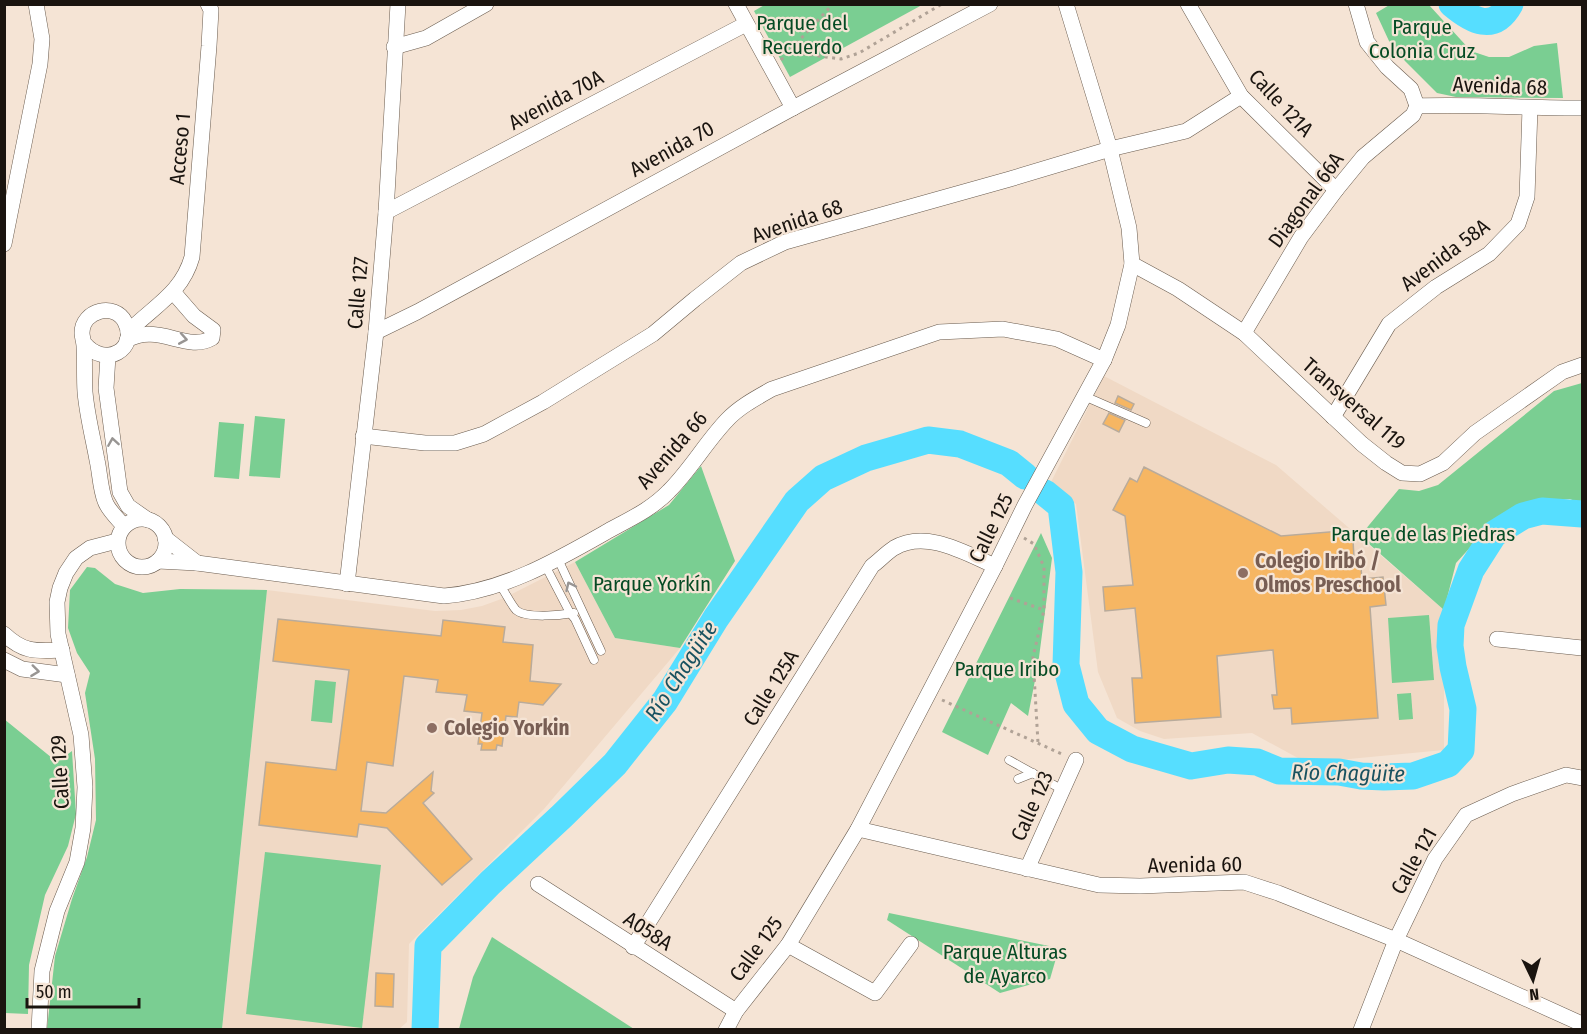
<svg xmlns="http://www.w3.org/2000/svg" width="1587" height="1034" viewBox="0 0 1587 1034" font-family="'Fira Sans Condensed',sans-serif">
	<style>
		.built { fill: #f0d9c5 }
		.green { fill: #7ace92 }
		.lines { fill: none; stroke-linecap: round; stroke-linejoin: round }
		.river { stroke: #56deff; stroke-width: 27 }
		.building { fill: #f6b663; stroke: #b9ab9b; stroke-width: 1.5 }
		.service-casing { stroke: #6a5c4f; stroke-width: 9 }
		.minor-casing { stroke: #6a5c4f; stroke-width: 16 }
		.path { stroke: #b0a296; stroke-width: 3; stroke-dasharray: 3 4.5; stroke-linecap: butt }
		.service { stroke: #fff; stroke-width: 8 }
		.minor { stroke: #fff; stroke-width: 15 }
		.oneway { stroke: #989593 }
		.education-dot { fill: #8d6e63; stroke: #f5e4d5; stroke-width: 2 }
		.labels { text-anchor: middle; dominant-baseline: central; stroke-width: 4.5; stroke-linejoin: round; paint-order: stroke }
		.park-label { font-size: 21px; fill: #054b24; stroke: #f5e4d5 }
		.street-label { font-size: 21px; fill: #1a140f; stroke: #f5e4d5 }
		.education-label { font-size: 21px; font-weight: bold; fill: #785e54; stroke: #f5e4d5; text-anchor: start }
		.water-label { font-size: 22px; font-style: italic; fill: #195260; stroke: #f5e4d5 }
	</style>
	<rect width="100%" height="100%" fill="#f5e4d5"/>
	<g class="built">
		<polygon points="1104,376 1276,465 1444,610 1444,750 1307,763 1252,733 1164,739 1140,731 1117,718 1098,672 1076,504 1049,486"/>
		<polygon points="575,562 615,638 680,648 544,809 409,944 407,1022 398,1030 222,1030 267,590 435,611 461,610 482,606 504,598"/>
	</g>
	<g class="green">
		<polygon points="766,4 922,4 922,5 790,77 754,11"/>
		<polygon points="1391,4 1429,5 1471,51 1489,57 1509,57 1534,46 1557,43 1563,98 1456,97 1437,93 1405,61 1389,41 1376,13"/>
		<polygon points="1582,383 1582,504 1570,499 1533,502 1486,530 1456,563 1444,610 1360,536 1399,489 1419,491 1438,485 1554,391"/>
		<polygon points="255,416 285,419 280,478 249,476"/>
		<polygon points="219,422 244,424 239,479 214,477"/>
		<polygon points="701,466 735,561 680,648 615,638 575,562 669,505"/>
		<polygon points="1041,533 1052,558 1038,665 1028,716 1011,703 988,755 942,732"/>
		<polygon points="87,567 95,568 115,584 143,593 180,589 267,590 222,1029 47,1029 55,956 72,899 87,857 96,820 95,759 85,693 90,673 77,653 68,628 70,590"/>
		<polygon points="1429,615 1434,680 1392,683 1388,618"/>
		<polygon points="315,680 336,682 332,723 311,721"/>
		<polygon points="1411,693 1413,719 1399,720 1397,694"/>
		<polygon points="4,719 57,762 72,751 76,814 68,846 45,895 29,965 28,1014 5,1013"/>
		<polygon points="265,852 381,865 362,1028 246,1014"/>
		<polygon points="889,913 1059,948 1050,979 1000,993 887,920"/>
		<polygon points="492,937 634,1029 459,1029 473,977"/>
	</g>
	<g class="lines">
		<g class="river">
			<path d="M1452 4C1472 21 1494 33 1510 4"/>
			<polyline points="1045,493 1061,506 1069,572 1066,665 1076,704 1098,731 1132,749 1191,766 1228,760 1257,762 1279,771 1339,772 1361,776 1384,777 1413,776 1448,764 1461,750 1463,709 1453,667 1450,646 1451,625 1471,570 1494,534 1523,516 1542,511 1582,514"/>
			<polyline points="425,1030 428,946 490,883 562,816 615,764 665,701 716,618 797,501 823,478 866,458 928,440 960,444 1009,463 1025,476"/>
		</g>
	</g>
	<g class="building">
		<polygon points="1118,396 1134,404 1131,410 1115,403"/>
		<polygon points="1109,413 1125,420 1119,432 1103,424"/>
		<polygon points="1144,467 1281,536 1341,531 1342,541 1353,540 1354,558 1360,557 1362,579 1383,577 1386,605 1370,607 1378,718 1292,724 1291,708 1274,709 1272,695 1277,695 1273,650 1217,656 1221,717 1135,723 1132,678 1142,678 1135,608 1105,611 1103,587 1133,585 1125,516 1113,510 1130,478 1137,482"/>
		<polygon points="278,619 441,636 443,620 505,627 503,642 533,645 530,681 561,684 543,705 519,702 517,717 506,716 502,746 497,745 496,750 481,750 482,744 478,744 482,713 464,711 467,695 436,692 438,680 404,676 393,766 367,762 361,811 386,813 433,772 431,791 434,793 423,803 472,859 442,885 387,828 359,824 357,837 259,825 266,762 336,770 349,670 273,661"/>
		<polygon points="376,973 394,974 393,1007 375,1006"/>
	</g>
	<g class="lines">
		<defs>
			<g id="service">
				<polyline points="1084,396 1146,423"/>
				<polyline points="558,559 601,651"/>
				<polyline points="545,565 570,613 575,619 594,660"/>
				<path d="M500 585C505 592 510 603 516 610 526 619 562 615 574 613"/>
				<polyline points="1009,760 1063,790"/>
				<polyline points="1018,779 1033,773"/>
			</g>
			<g id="minor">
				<polyline points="736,4 793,108"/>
				<polyline points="1188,4 1241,96 1336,190"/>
				<polyline points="1356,4 1367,42 1387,67 1411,89 1417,106"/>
				<polyline points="394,47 426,38 486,4"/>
				<path d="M1417 106C1472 104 1527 108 1582 108"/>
				<polyline points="386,212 746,24"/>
				<polyline points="4,244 40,64 42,39 36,4"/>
				<polyline points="1132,264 1178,289 1244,333 1362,444 1386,463 1402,473 1420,474 1443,463 1475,433 1562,372 1582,365"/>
				<path d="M128 332C154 306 182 293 192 257L209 46 211 10 208 4"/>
				<polyline points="376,332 417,312 793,108 990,4"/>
				<polyline points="1244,333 1301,237 1336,190 1363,157 1413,115 1417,106"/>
				<path d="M127 340C158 322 187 353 212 338L213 330 194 316 174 293"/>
				<path d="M84 343C105 369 139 349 125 322 115 302 82 310 82 333 82 337 84 342 84 346 85 361 84 377 85 392 87 415 93 438 97 460 100 473 100 488 105 501 108 510 118 519 124 526"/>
				<polyline points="108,356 106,388 120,492 128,506 148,520"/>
				<polyline points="1333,417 1389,324 1436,287 1489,254 1518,224 1527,197 1530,108"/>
				<polyline points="363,436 425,443 455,443 484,434 543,402 653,334 695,299 741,263 785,242 1010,179 1110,149 1186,131 1241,96"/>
				<circle cx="142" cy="543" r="24"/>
				<polyline points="165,538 197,563"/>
				<path d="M158 561 197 563 444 596C504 591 557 560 608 531 630 519 652 509 669 491 691 469 706 442 727 420 739 407 756 398 772 389L939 332 1003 329 1057 339 1104 360"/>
				<polyline points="347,584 376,332 386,212 398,4"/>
				<path d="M4 634C24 653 36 651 62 650"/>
				<polyline points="1497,639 1582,648"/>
				<polyline points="4,660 22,669 67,675"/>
				<polyline points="858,829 1099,885 1140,886 1244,882 1278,893 1396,940 1582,1024"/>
				<polyline points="1027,869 1076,760"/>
				<polyline points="538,884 736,1011"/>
				<polyline points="788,945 875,993 911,944"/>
				<path d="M633 947 872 566C879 561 886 553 894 548 926 529 965 553 995 566"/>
				<polyline points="39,1030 42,971 57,911 77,862 83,828 85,787 81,735 58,634 57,602 60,588 66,573 76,558 90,548 117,541"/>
				<polyline points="726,1030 736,1011 788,945 858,829 995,566 1025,505 1104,360 1118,325 1132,264 1129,228 1110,149 1066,4"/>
				<polyline points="1361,1030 1396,940 1435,859 1466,815 1512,794 1566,775 1582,778"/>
			</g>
		</defs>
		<use href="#service" class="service-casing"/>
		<use href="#minor" class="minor-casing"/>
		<g class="path">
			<polyline points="775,43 790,52 841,59 859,53 942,4"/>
			<polyline points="781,60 833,4"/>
			<polyline points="1024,538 1034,544 1044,567 1044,610 1033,657 1038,743"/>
			<polyline points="1010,598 1044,610"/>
			<polyline points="942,700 1064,755"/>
		</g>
		<use href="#service" class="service"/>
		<use href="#minor" class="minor"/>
	</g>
	<defs><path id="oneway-chevron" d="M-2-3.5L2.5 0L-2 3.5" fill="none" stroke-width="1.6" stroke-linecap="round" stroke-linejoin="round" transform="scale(1.5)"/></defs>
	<g class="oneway">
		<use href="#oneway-chevron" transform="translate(183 339) rotate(10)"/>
		<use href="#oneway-chevron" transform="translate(113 442) rotate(-99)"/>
		<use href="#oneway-chevron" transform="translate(570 586) rotate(-115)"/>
		<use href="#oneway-chevron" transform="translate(35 671) rotate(7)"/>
	</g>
	<g class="education-dot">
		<circle cx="1243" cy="573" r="6"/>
		<circle cx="432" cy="728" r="6"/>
	</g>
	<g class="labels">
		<g class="park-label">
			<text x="802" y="23">Parque del<tspan x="802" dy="24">Recuerdo</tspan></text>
			<text x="1422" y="27">Parque<tspan x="1422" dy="24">Colonia Cruz</tspan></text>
			<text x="1423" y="534">Parque de las Piedras</text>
			<text x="652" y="584">Parque Yorkín</text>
			<text x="1007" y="669">Parque Iribo</text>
			<text x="1005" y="952">Parque Alturas<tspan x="1005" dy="24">de Ayarco</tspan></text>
		</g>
		<g class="street-label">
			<text transform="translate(1500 86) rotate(2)">Avenida 68</text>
			<text transform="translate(556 100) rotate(-28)">Avenida 70A</text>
			<text transform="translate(1281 103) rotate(47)">Calle 121A</text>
			<text transform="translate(180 149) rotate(-85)">Acceso 1</text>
			<text transform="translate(672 149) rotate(-29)">Avenida 70</text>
			<text transform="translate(1306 200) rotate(-54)">Diagonal 66A</text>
			<text transform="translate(797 221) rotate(-19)">Avenida 68</text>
			<text transform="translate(1445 255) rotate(-37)">Avenida 58A</text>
			<text transform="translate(358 293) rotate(-85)">Calle 127</text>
			<text transform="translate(1354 404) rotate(41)">Transversal 119</text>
			<text transform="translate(672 450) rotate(-49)">Avenida 66</text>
			<text transform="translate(991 528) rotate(-64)">Calle 125</text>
			<text transform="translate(771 688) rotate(-58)">Calle 125A</text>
			<text transform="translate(60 772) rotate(-93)">Calle 129</text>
			<text transform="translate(1032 806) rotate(-66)">Calle 123</text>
			<text transform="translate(1414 861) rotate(-61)">Calle 121</text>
			<text transform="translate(1195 865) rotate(-1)">Avenida 60</text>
			<text transform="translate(648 931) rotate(33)">A058A</text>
			<text transform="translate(756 949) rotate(-54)">Calle 125</text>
		</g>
		<g class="education-label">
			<text x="1255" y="561">Colegio Iribó /<tspan x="1255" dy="24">Olmos Preschool</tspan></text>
			<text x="444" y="728">Colegio Yorkin</text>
		</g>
		<g class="water-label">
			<text transform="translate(681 671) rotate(-57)">Río Chagüite</text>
			<text transform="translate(1348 773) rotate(1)">Río Chagüite</text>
		</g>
	</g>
	<rect width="1587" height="1034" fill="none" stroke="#1a140f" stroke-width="12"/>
	<g transform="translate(1533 980) rotate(175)" stroke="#f5e4d5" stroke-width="4.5" paint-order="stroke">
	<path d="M0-4.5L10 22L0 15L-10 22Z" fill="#1a140f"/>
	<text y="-9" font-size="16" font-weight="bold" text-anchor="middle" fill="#1a140f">N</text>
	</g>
	<path d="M27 998v9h112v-9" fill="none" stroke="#1a140f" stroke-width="3"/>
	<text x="36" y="998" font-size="18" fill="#1a140f" stroke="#f5e4d5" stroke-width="4.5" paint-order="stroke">50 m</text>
</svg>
